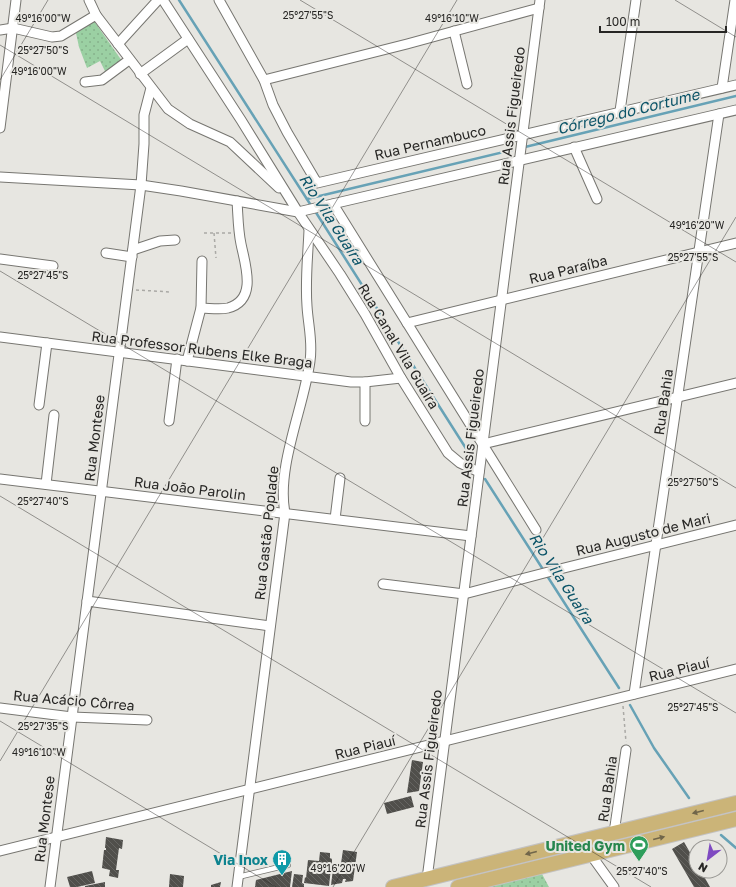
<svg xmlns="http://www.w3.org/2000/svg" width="736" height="887" viewBox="0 0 736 887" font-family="'Golos Text',sans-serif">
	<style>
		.park { fill: url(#park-dots) }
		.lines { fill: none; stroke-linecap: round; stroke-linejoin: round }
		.stream { stroke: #67a2b6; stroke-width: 2.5 }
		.building { fill: url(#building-back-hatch) }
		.lane-casing { stroke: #777671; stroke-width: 6 }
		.street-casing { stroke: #777671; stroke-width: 11 }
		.primary-casing { stroke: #c3c2c2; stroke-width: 16 }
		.path { stroke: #aaa9a5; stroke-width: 1.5; stroke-dasharray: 3 3; stroke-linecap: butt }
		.lane { stroke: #fff; stroke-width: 4.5 }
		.street { stroke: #fff; stroke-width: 9 }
		.primary { stroke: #cbb478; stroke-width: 14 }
		.oneway { fill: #71664a }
		.ticks { fill: none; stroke: #272624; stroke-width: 1; stroke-opacity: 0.45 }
		.labels { text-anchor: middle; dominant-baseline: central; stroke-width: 4; stroke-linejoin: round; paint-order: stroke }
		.street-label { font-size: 14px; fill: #272624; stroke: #e7e6e1 }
		.leisure-label { font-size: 14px; font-weight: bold; fill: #27864d; stroke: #e7e6e1; text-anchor: end }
		.culture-label { font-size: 14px; font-weight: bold; fill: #0d838f; stroke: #e7e6e1; text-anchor: end }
		.water-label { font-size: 15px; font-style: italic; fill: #0c5468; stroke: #e7e6e1 }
		.ticks-label { font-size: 10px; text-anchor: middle; fill: #272624; stroke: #e7e6e1; stroke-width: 4; stroke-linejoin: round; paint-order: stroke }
	</style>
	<defs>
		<pattern id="park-dots" width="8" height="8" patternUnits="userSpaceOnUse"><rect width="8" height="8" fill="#9bd0a3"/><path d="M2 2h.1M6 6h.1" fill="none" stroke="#86b28c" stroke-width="1.8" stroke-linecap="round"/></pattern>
		<pattern id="building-back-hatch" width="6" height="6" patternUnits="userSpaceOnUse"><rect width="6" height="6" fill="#504f4b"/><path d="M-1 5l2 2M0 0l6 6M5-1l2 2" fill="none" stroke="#666562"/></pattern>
	</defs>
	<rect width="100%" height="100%" fill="#e7e6e1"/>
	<g class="park">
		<polygon points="94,21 122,61 106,73 100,61 87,68 79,47 76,33"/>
		<polygon points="542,874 549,887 489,887"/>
	</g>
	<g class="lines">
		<g class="stream">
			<polyline points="179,0 312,207"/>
			<polyline points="525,147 736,96"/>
			<polyline points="307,199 512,150"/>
			<polyline points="315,211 467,450"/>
			<polyline points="485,479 619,688"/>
			<polyline points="630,705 654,748 689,798"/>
			<polyline points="721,835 736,848"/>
		</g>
	</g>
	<g class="building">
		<polygon points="412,760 423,762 419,791 407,793"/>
		<polygon points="411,796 414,807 387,814 384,803"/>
		<polygon points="106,837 123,840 122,849 119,848 116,870 119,870 118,878 109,876 110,870 102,868 104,850 106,850 106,848 105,848"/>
		<polygon points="684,842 696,863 696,871 701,871 710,887 694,887 672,849"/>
		<polygon points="343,850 357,852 353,881 345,882 346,879 343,879 342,883 331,885 333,869 340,870"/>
		<polygon points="320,852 330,853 330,858 332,859 332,866 329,865 329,868 331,868 329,886 304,883 305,877 306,878 308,860 319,861"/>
		<polygon points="92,871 95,883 77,887 70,887 67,877"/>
		<polygon points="292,871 290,887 255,887 256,880"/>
		<polygon points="170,874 184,876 183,887 169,887"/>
		<polygon points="294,874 303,875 302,883 304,884 304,887 292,887"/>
		<polygon points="105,882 105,887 85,887 85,886"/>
		<polygon points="221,882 220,887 211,887 211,885"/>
	</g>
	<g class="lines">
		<defs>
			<polyline id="lane" points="238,877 288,865"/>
			<g id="street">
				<polyline points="89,0 96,15 168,109 190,124 230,142 279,188"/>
				<polyline points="163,0 241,120 298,212 340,274 365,314 401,378 448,453 460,463 479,472"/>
				<polyline points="219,0 264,80 273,105 287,132 317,183 736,85"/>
				<polyline points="0,30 13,28 52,37 61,36 96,15"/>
				<polyline points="454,31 467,84"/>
				<polyline points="118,44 158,0"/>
				<polyline points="140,74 188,39"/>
				<polyline points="264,80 407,44 539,8"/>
				<polyline points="85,82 102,80 129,60"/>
				<polyline points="722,88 735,0"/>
				<polyline points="620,111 636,0"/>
				<polyline points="0,128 16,0"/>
				<polyline points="574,147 597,199"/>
				<polyline points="0,177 141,185 181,191 298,212 736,110"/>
				<polyline points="333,204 536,530"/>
				<polyline points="133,250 160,241 175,240"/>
				<polyline points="106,253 132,257"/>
				<polyline points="0,259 53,266"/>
				<path d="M201 308C209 308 219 310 228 308 258 300 245 264 241 244 238 230 238 215 237 201"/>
				<polyline points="407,323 736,243"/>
				<polyline points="0,337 351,382 365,382 401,378"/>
				<polyline points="187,361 201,308 202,261"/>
				<polyline points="39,405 47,343"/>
				<polyline points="169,421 177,359"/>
				<polyline points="365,421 365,382"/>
				<polyline points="483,444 736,383"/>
				<polyline points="0,479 471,536"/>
				<polyline points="46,484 54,415"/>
				<polyline points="335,519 340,478"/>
				<polyline points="383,584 464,594 552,571 736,525"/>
				<polyline points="87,601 270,626"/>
				<polyline points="634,694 719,114"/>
				<polyline points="0,708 72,717 147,720"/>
				<polyline points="614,833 626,750"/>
				<polyline points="0,851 736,669"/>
				<polyline points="591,855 614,887"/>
				<polyline points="427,879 540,0"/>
				<polyline points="50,887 141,185 144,144 144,115 151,88"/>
				<path d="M237 887 285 513C276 467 304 407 310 361 313 342 308 324 307 306 305 280 308 255 309 230"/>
			</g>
			<g id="primary">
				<polyline points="393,887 736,803"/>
				<polyline points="458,887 736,819"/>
			</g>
		</defs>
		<use href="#lane" class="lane-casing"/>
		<use href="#street" class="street-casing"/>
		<use href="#primary" class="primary-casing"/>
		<g class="path">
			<polyline points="204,233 231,233"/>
			<polyline points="214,233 216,258"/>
			<polyline points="136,290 171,292"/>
			<polyline points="623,706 626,742"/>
		</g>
		<use href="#lane" class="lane"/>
		<use href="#street" class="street"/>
		<use href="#primary" class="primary"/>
	</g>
	<defs><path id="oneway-solid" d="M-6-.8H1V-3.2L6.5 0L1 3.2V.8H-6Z"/></defs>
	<g class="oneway">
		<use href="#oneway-solid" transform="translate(698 812) rotate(166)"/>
		<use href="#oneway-solid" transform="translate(659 838) rotate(-14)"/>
		<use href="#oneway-solid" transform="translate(531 853) rotate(166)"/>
	</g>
	<path class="ticks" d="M300 0 736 262M675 0 736 37M0 45 736 488M0 80 48 0M0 271 736 713M0 496 651 887M0 721 276 887M0 761 457 0M333 887 736 217"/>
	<defs>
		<symbol id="stadium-pin" viewBox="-11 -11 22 30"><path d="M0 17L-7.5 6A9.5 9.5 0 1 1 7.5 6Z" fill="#2e9e5b" stroke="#e7e6e1"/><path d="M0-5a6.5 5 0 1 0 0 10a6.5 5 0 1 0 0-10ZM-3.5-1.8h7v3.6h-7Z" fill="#fff"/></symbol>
		<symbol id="building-pin" viewBox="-11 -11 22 30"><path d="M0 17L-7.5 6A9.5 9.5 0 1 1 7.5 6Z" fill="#0f9aa8" stroke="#e7e6e1"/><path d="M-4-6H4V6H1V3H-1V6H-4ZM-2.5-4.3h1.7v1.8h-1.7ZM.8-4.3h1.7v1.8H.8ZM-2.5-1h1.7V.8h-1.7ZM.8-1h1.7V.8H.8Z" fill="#fff"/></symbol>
	</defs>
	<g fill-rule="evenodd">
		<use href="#stadium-pin" x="628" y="834" width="22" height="30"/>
		<use href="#building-pin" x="271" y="848" width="22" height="30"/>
	</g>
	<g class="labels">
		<g class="street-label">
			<text transform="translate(511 116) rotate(-83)">Rua Assis Figueiredo</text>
			<text transform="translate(430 142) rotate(-13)">Rua Pernambuco</text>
			<text transform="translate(568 269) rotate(-14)">Rua Paraíba</text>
			<text transform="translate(399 346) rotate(59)">Rua Canal Vila Guaíra</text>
			<text transform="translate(202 349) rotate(7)">Rua Professor Rubens Elke Braga</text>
			<text transform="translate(663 402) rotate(-82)">Rua Bahia</text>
			<text transform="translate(94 438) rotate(-83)">Rua Montese</text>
			<text transform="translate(470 438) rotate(-83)">Rua Assis Figueiredo</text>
			<text transform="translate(190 488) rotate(7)">Rua João Parolin</text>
			<text transform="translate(266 533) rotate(-84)">Rua Gastão Poplade</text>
			<text transform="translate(643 534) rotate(-14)">Rua Augusto de Mari</text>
			<text transform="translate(679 669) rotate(-14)">Rua Piauí</text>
			<text transform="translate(74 700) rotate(5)">Rua Acácio Côrrea</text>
			<text transform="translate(365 747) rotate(-14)">Rua Piauí</text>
			<text transform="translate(428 759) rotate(-83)">Rua Assis Figueiredo</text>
			<text transform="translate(607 789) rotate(-82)">Rua Bahia</text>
			<text transform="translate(44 819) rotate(-83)">Rua Montese</text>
		</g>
		<g class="leisure-label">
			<text x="625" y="845">United Gym</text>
		</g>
		<g class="culture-label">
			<text x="268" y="859">Via Inox</text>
		</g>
		<g class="water-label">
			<text transform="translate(628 111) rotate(-14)">Córrego do Cortume</text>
			<text transform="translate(332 219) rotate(57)">Rio Vila Guaíra</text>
			<text transform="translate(562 578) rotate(57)">Rio Vila Guaíra</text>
		</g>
	</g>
	<g class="ticks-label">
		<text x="308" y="19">25°27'55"S</text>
		<text x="43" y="22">49°16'00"W</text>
		<text x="452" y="22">49°16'10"W</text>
		<text x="43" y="54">25°27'50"S</text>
		<text x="39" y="75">49°16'00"W</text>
		<text x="697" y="229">49°16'20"W</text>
		<text x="693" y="261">25°27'55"S</text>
		<text x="43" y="279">25°27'45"S</text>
		<text x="693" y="486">25°27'50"S</text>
		<text x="43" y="505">25°27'40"S</text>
		<text x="693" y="711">25°27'45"S</text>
		<text x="43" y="730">25°27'35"S</text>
		<text x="39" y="756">49°16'10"W</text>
		<text x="338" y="872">49°16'20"W</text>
		<text x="642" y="875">25°27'40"S</text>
	</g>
	<g transform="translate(708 859) rotate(211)"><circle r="19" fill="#e7e6e1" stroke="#9a9995"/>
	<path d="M0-3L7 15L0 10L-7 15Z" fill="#7f4ac1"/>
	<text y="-6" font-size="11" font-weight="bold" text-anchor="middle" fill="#272624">N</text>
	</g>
	<path d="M600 26v6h126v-6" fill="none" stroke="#272624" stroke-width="2"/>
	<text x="606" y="26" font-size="12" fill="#272624" stroke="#e7e6e1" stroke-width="3" paint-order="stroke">100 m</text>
</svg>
